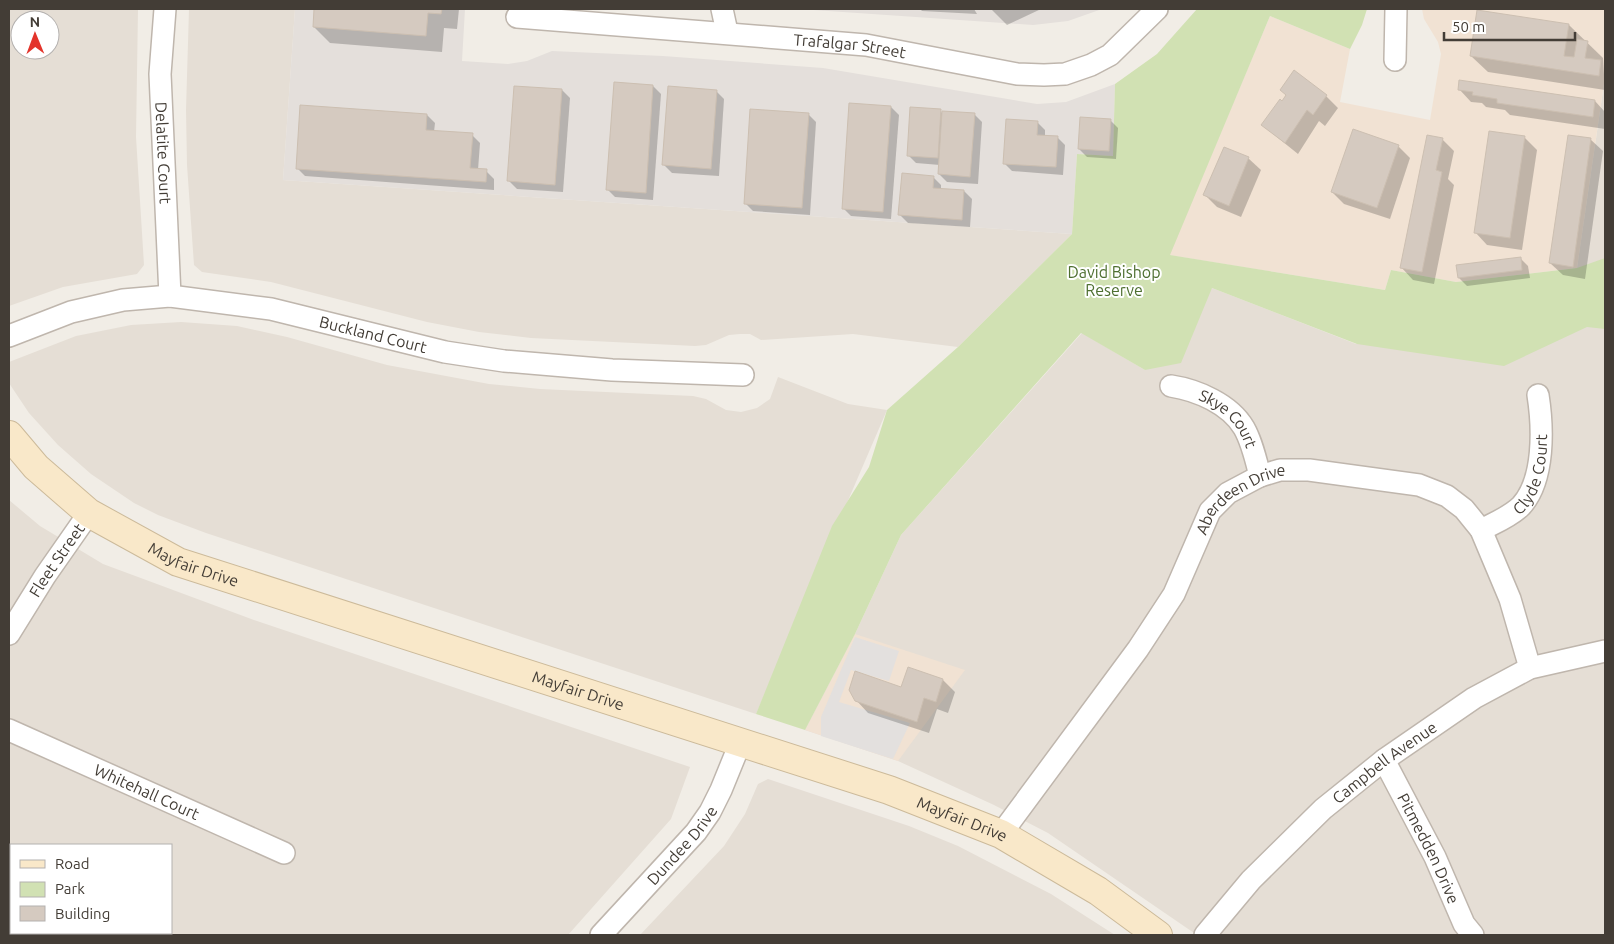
<svg xmlns="http://www.w3.org/2000/svg" width="1614" height="944" viewBox="0 0 1614 944" font-family="Ubuntu,sans-serif">
	<style>
		.residential { fill: #e5ded5; fill-rule: evenodd }
		.commercial { fill: #f1e2d3 }
		.industrial { fill: #e4dfdb }
		.green { fill: #d1e1b3 }
		.parking { fill: #e3e0de }
		.shadow { fill: #0003 }
		.building { fill: #d5cac0; stroke: #ccbfb1 }
		.lines { fill: none; stroke-linecap: round; stroke-linejoin: round }
		.street-casing { stroke: #bfb6ad; stroke-width: 24 }
		.secondary-casing { stroke: #ccba9a; stroke-width: 30 }
		.street { stroke: #fff; stroke-width: 21 }
		.secondary { stroke: #f9e8c9; stroke-width: 28 }
		.labels { text-anchor: middle; dominant-baseline: central; stroke-width: 4; stroke-linejoin: round; paint-order: stroke }
		.street-label { font-size: 16px; fill: #433d36; stroke: #fff }
		.park-label { font-size: 16px; fill: #4e6f30; stroke: #fff }
	</style>
	<rect width="100%" height="100%" fill="#f1ede6"/>
	<g class="residential">
		<path d="M9 9H138L136 137 144 265 137 274 63 287 9 306ZM20 20H50V50H20Z"/>
		<polygon points="189,9 295,9 283,180 1072,234 958,347 853,334 761,340 750,334 740,334 729,335 706,345 695,346 531,338 479,332 427,322 271,282 202,272 194,265 187,165 186,110"/>
		<polygon points="1605,77 1605,935 1197,935 1048,833 994,805 898,761 805,730 855,634 901,535 1082,333 1145,370 1212,288 1356,344 1577,268"/>
		<polygon points="181,322 237,326 287,337 387,365 489,384 540,389 693,396 706,399 726,410 741,412 757,408 770,399 778,377 848,404 887,410 756,714 206,533 158,515 134,503 91,474 58,445 29,413 9,383 9,362 76,336 131,325"/>
		<path d="M9 500 40 526 103 564 257 621 690 767 671 819 568 935H9ZM11 845H171V933H11Z"/>
		<polygon points="768,779 909,826 958,846 1051,894 1115,935 640,935 724,846 745,814 758,784"/>
	</g>
	<g class="commercial">
		<polygon points="1422,9 1605,9 1605,77 1577,268 1456,282 1391,270 1385,290 1169,255 1270,16 1350,49 1340,102 1430,120 1441,54 1438,42 1424,19"/>
		<polygon points="855,634 965,670 898,761 805,730"/>
	</g>
	<g class="industrial">
		<polygon points="295,9 465,9 462,61 508,64 527,61 552,51 663,56 823,68 1037,104 1066,102 1115,84 1113,156 1077,154 1072,234 283,180"/>
		<polygon points="799,9 1102,9 1068,21 1033,25"/>
	</g>
	<polygon class="green" points="1197,9 1367,9 1362,25 1350,49 1270,16 1170,255 1385,290 1391,270 1456,282 1577,268 1605,258 1605,329 1587,327 1504,366 1357,344 1212,288 1181,363 1145,370 1081,333 901,535 855,634 805,730 756,714 832,526 869,467 887,410 958,347 1072,234 1077,154 1113,156 1115,84 1157,54"/>
	<polygon class="parking" points="855,637 899,651 889,681 851,670 839,702 910,723 893,759 821,736 821,717"/>
	<g class="shadow">
		<polygon points="316,9 459,9 457,29 444,28 442,52 330,43 314,27"/>
		<polygon points="920,9 974,9 977,14 922,11"/>
		<polygon points="991,9 1041,9 1007,25"/>
		<polygon points="1478,11 1569,25 1603,58 1605,90 1488,72 1471,56"/>
		<polygon points="653,86 661,94 653,200 615,197 607,189"/>
		<polygon points="1459,89 1595,101 1605,112 1605,129 1510,115 1505,110 1486,107 1482,103 1471,102"/>
		<polygon points="562,90 570,98 563,192 517,189 509,181"/>
		<polygon points="716,91 724,99 719,176 672,173 664,165"/>
		<polygon points="1287,96 1326,96 1338,108 1325,126 1319,121 1298,154 1262,125"/>
		<polygon points="891,107 899,115 891,219 851,216 843,208"/>
		<polygon points="940,111 943,114 974,114 982,122 978,184 947,182 939,174 940,165 916,163 908,155"/>
		<polygon points="808,114 816,122 810,215 753,211 745,203"/>
		<polygon points="427,115 435,123 434,132 472,135 480,143 478,170 486,171 494,179 494,190 305,176 297,168"/>
		<polygon points="1110,120 1118,128 1116,159 1087,157 1079,149"/>
		<polygon points="1037,122 1045,130 1045,136 1057,137 1065,145 1063,175 1012,171 1004,163"/>
		<polygon points="1525,138 1537,150 1522,250 1487,245 1475,232"/>
		<polygon points="1442,139 1454,151 1448,179 1454,185 1434,284 1413,280 1401,267"/>
		<polygon points="1590,139 1603,151 1585,279 1563,275 1550,263"/>
		<polygon points="1398,146 1410,158 1390,219 1344,204 1332,192"/>
		<polygon points="1248,158 1261,170 1241,217 1217,207 1205,195"/>
		<polygon points="933,177 941,185 941,190 964,191 972,199 970,227 908,223 900,215"/>
		<polygon points="1520,258 1528,266 1530,278 1467,286 1459,278 1458,266"/>
		<polygon points="943,680 955,692 948,713 937,709 929,733 868,713 856,700"/>
	</g>
	<g class="building">
		<polygon points="314,9 442,9 441,14 428,13 426,36 313,27"/>
		<polygon points="1477,10 1569,24 1564,56 1574,57 1577,39 1588,41 1585,58 1601,60 1599,76 1470,56"/>
		<polygon points="1294,70 1327,95 1313,115 1307,110 1285,143 1261,125 1280,99 1282,101 1286,95 1280,90"/>
		<polygon points="1459,80 1595,100 1593,117 1497,103 1497,99 1472,95 1473,92 1458,90"/>
		<polygon points="614,82 653,85 646,193 606,190"/>
		<polygon points="514,86 562,89 555,185 507,181"/>
		<polygon points="668,86 717,90 711,169 662,165"/>
		<polygon points="849,103 891,106 883,212 842,209"/>
		<polygon points="300,105 427,114 426,130 473,133 470,168 487,169 486,182 296,169"/>
		<polygon points="910,107 941,109 938,158 907,156"/>
		<polygon points="750,109 809,113 802,208 744,204"/>
		<polygon points="942,111 975,113 970,177 938,174"/>
		<polygon points="1080,117 1111,119 1109,151 1078,149"/>
		<polygon points="1006,119 1038,121 1037,135 1058,136 1056,167 1003,164"/>
		<polygon points="1353,129 1399,145 1377,208 1331,192"/>
		<polygon points="1489,131 1525,136 1510,238 1474,233"/>
		<polygon points="1427,135 1443,138 1436,170 1442,172 1422,272 1400,268"/>
		<polygon points="1568,135 1591,138 1573,267 1549,263"/>
		<polygon points="1224,147 1249,157 1229,206 1203,195"/>
		<polygon points="902,173 934,176 933,188 964,190 962,220 898,215"/>
		<polygon points="1521,257 1522,270 1458,278 1456,265"/>
		<polygon points="908,667 943,679 936,702 924,698 917,722 855,701 849,690 855,671 901,687"/>
	</g>
	<g class="lines">
		<defs>
			<g id="street">
				<path id="s1" d="M165 9 160 74 170 296"/>
				<polyline points="722,9 727,32"/>
				<path id="s2" d="M517 17 866 45 1017 74 1044 75 1065 74 1091 65 1110 55 1157 9"/>
				<polyline points="1395,60 1396,9"/>
				<path id="s3" d="M9 336 71 312 123 300 170 296 271 309 445 352 504 361 612 370 743 375"/>
				<path id="s4" d="M1171 386C1197 390 1230 404 1244 428 1252 442 1256 460 1260 476"/>
				<path id="s5" d="M1481 530C1494 523 1510 517 1521 506 1545 480 1543 427 1538 395"/>
				<path id="s6" d="M9 634 45 576 89 513"/>
				<path id="s7" d="M9 730 284 853"/>
				<path id="s8" d="M1384 760 1435 857 1464 924 1473 935"/>
				<path id="s9" d="M1001 834 1138 649 1174 594 1210 511 1228 493 1260 476 1280 470H1309L1419 485 1447 496 1464 509 1481 530 1510 599 1530 668"/>
				<path id="s10" d="M601 935 696 832 710 812 721 790 741 741"/>
				<path id="s11" d="M1205 935 1251 880 1323 809 1384 760 1474 698 1530 668 1605 651"/>
			</g>
			<g id="secondary">
				<path id="s12" d="M9 435 36 467 89 513 178 562 889 790 1001 834 1098 891 1158 935"/>
			</g>
		</defs>
		<use href="#street" class="street-casing"/>
		<use href="#secondary" class="secondary-casing"/>
		<use href="#street" class="street"/>
		<use href="#secondary" class="secondary"/>
	</g>
	<g class="labels">
		<g class="street-label">
			<text stroke="none"><textPath href="#s2" startOffset="334">Trafalgar Street</textPath></text>
			<text stroke="none"><textPath href="#s1" startOffset="144">Delatite Court</textPath></text>
			<text stroke="none"><textPath href="#s3" startOffset="374">Buckland Court</textPath></text>
			<text stroke="none"><textPath href="#s4" startOffset="69">Skye Court</textPath></text>
			<text stroke="none"><textPath href="#s5" startOffset="81">Clyde Court</textPath></text>
			<text stroke="none"><textPath href="#s9" startOffset="418">Aberdeen Drive</textPath></text>
			<text stroke="none"><textPath href="#s6" startOffset="88">Fleet Street</textPath></text>
			<text stroke="none"><textPath href="#s12" startOffset="229">Mayfair Drive</textPath></text>
			<text stroke="none"><textPath href="#s12" startOffset="634">Mayfair Drive</textPath></text>
			<text stroke="none"><textPath href="#s11" startOffset="250">Campbell Avenue</textPath></text>
			<text stroke="none"><textPath href="#s7" startOffset="151">Whitehall Court</textPath></text>
			<text stroke="none"><textPath href="#s12" startOffset="1039">Mayfair Drive</textPath></text>
			<text stroke="none"><textPath href="#s10" startOffset="121">Dundee Drive</textPath></text>
			<text stroke="none"><textPath href="#s8" startOffset="99">Pitmedden Drive</textPath></text>
		</g>
		<g class="park-label">
			<text x="1114" y="272">David Bishop<tspan x="1114" dy="18">Reserve</tspan></text>
		</g>
	</g>
	<rect width="1614" height="944" fill="none" stroke="#433d36" stroke-width="20"/>
	<rect x="10" y="844" width="162" height="90" fill="#ffffff" stroke="#b4b1af"/>
	<rect x="20" y="860" width="25" height="8" fill="#f9e8c9" stroke="#b4b1af"/>
	<text x="55" y="869" font-size="15" fill="#433d36">Road</text>
	<rect x="20" y="882" width="25" height="15" fill="#d1e1b3" stroke="#b4b1af"/>
	<text x="55" y="894" font-size="15" fill="#433d36">Park</text>
	<rect x="20" y="906" width="25" height="15" fill="#d5cac0" stroke="#b4b1af"/>
	<text x="55" y="919" font-size="15" fill="#433d36">Building</text>
	<g transform="translate(35 35) rotate(359)"><circle r="24" fill="#ffffff" stroke="#b4b1af"/>
	<path d="M0-4L9 19L0 12L-9 19Z" fill="#e3342b"/>
	<text y="-8" font-size="14" font-weight="bold" text-anchor="middle" fill="#433d36">N</text>
	</g>
	<path d="M1444 32v8h131v-8" fill="none" stroke="#433d36" stroke-width="2.5"/>
	<text x="1452" y="32" font-size="15" fill="#433d36" stroke="#ffffff" stroke-width="4" paint-order="stroke">50 m</text>
</svg>
